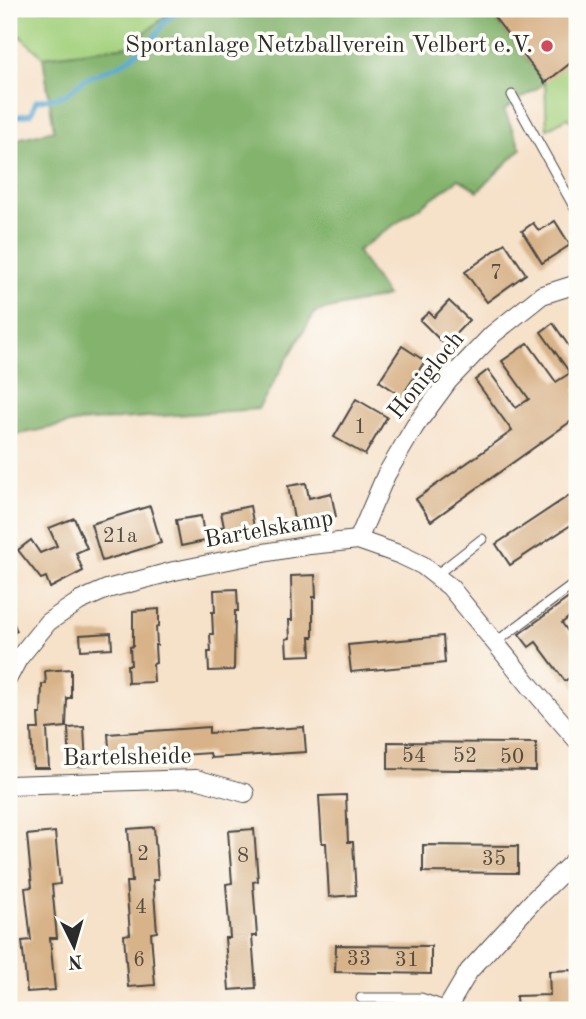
<svg xmlns="http://www.w3.org/2000/svg" width="586" height="1019" viewBox="0 0 586 1019" font-family="'Old Standard TT',serif">
	<style>
		.green { fill: #a4d17e; stroke: #687e54; stroke-width: 2 }
		.forest { fill: #83b36d; stroke: #576f4c; stroke-width: 2 }
		.lines { fill: none; stroke-linecap: round; stroke-linejoin: round }
		.stream { stroke: #55a6cf; stroke-width: 5 }
		.building { fill: #d8b389 }
		.lane-casing { stroke: #494643; stroke-width: 11 }
		.street-casing { stroke: #494643; stroke-width: 20 }
		.lane { stroke: #fff; stroke-width: 9 }
		.street { stroke: #fff; stroke-width: 18 }
		.poi-dot { fill: #d1495b; stroke: #fdfcf7; stroke-width: 2.5 }
		.labels { text-anchor: middle; dominant-baseline: central; stroke-width: 7; stroke-linejoin: round; paint-order: stroke }
		.number-label { font-size: 21px; fill: #564d42 }
		.poi-label { font-size: 24px; fill: #2b2b2b; stroke: #fdfcf7; text-anchor: end }
		.street-label { font-size: 24px; fill: #2b2b2b; stroke: #fdfcf7 }
	</style>
	<rect width="100%" height="100%" fill="#fdfcf7"/>
	<filter id="ink" filterUnits="userSpaceOnUse"><feTurbulence type="fractalNoise" baseFrequency=".0143" numOctaves="2"/><feDisplacementMap in="SourceGraphic" scale="14" xChannelSelector="R" yChannelSelector="G"/><feConvolveMatrix kernelMatrix="1 2 1 2 8 2 1 2 1" color-interpolation-filters="sRGB"/></filter>
	<filter id="wash" filterUnits="userSpaceOnUse"><feTurbulence type="fractalNoise" baseFrequency=".00686" numOctaves="4" result="noise"/><feDisplacementMap in="SourceGraphic" scale="28" xChannelSelector="R" yChannelSelector="G"/><feGaussianBlur stdDeviation="1.57" result="paint"/><feColorMatrix in="noise" values="0 0 0 0 0 0 0 0 0 0 0 0 0 0 0 0 0 1.4 0 .05"/><feComposite in="paint" operator="in"/></filter>
	<g filter="url(#wash)">
		<rect width="100%" height="100%" fill="#f6e1c9"/>
		<g class="green">
			<polygon points="9,9 175,9 128,46 43,57 20,36 9,40"/>
			<polygon points="488,9 577,9 577,125 567,118 547,129 545,83"/>
		</g>
		<polygon class="forest" points="175,9 488,9 545,83 504,110 521,149 478,191 459,179 357,251 387,296 315,312 258,409 79,422 9,436 9,141 54,130 43,57 128,46"/>
		<g class="lines">
			<polyline class="stream" points="9,118 31,114 36,101 65,95 85,79 123,63 151,42 165,21 184,9"/>
		</g>
		<g id="blocks">
			<g class="building">
				<polygon points="488,9 577,9 577,58 545,83"/>
				<polygon points="555,221 570,245 542,263 522,231 533,223 539,231"/>
				<polygon points="505,243 526,274 487,302 465,272"/>
				<polygon points="449,301 469,320 445,345 420,320 429,312 434,317"/>
				<polygon points="553,323 577,358 577,388 574,390 577,394 577,417 431,521 416,499 512,431 475,380 488,370 516,408 529,399 502,361 528,343 556,382 570,373 541,332"/>
				<polygon points="402,346 425,361 402,396 379,381"/>
				<polygon points="356,399 387,417 365,455 334,437"/>
				<polygon points="306,483 309,498 331,493 336,517 295,525 288,486"/>
				<polygon points="577,494 577,521 510,565 496,544 570,495 572,498"/>
				<polygon points="150,506 161,543 102,561 91,524"/>
				<polygon points="250,506 255,532 223,542 220,527 224,527 221,512"/>
				<polygon points="201,516 205,541 181,546 176,520"/>
				<polygon points="74,518 87,548 76,553 83,571 50,588 46,577 41,579 18,550 31,540 40,553 57,546 49,528"/>
				<polygon points="315,575 316,597 313,597 313,637 310,637 311,655 287,656 286,639 290,638 289,620 292,620 291,576"/>
				<polygon points="237,589 238,611 235,611 234,670 209,671 208,652 211,652 210,634 213,634 212,612 215,612 214,590"/>
				<polygon points="577,592 577,611 562,623 577,644 577,690 569,678 565,681 536,642 529,647 519,634"/>
				<polygon points="159,609 159,626 156,627 157,645 155,645 156,663 153,664 154,682 128,683 127,665 131,665 130,647 133,646 133,611"/>
				<polygon points="9,613 17,631 9,635"/>
				<polygon points="111,633 112,648 81,650 80,635"/>
				<polygon points="443,636 445,663 351,672 348,645"/>
				<polygon points="71,669 71,698 67,698 66,727 47,729 49,768 33,768 31,729 39,729 38,714 41,714 42,684 46,684 45,671"/>
				<polygon points="84,727 86,766 70,767 68,728"/>
				<polygon points="209,727 209,733 304,727 306,752 211,758 210,753 110,760 108,734"/>
				<polygon points="388,742 536,743 536,771 388,769"/>
				<polygon points="346,795 348,842 353,842 356,895 329,897 326,843 322,843 319,796"/>
				<polygon points="154,827 158,880 153,880 157,932 151,933 155,985 128,987 124,935 130,934 126,882 132,882 128,829"/>
				<polygon points="254,829 258,881 253,882 257,936 252,936 256,988 229,990 225,938 230,938 226,884 232,883 228,831"/>
				<polygon points="55,832 60,884 52,885 57,938 50,938 55,990 27,992 22,941 31,940 25,888 32,887 27,835"/>
				<polygon points="423,845 518,846 518,873 423,872"/>
				<polygon points="336,945 431,946 431,974 335,972"/>
				<polygon points="573,970 575,1010 517,1010 516,996 550,995 549,971"/>
			</g>
		</g>
	</g>
	<g filter="url(#ink)">
		<use href="#blocks" fill-opacity="0" stroke="#494643" stroke-width="2"/>
		<g class="lines">
			<defs>
				<g id="lane">
					<polyline points="512,95 577,212"/>
					<polyline points="436,575 482,539"/>
					<polyline points="496,642 577,582"/>
					<polyline points="361,998 421,998 448,1007"/>
				</g>
				<g id="street">
					<polyline points="358,540 386,475 415,426 449,380 493,334 542,295 577,284"/>
					<polyline points="9,676 18,659 48,622 80,601 107,589 174,571 263,553 310,545 358,540 401,555 422,565 450,587 531,687 577,740"/>
					<polyline points="9,785 196,779 245,793"/>
					<polyline points="446,1010 469,971 534,900 577,858"/>
				</g>
			</defs>
			<use href="#lane" class="lane-casing"/>
			<use href="#street" class="street-casing"/>
			<use href="#lane" class="lane"/>
			<use href="#street" class="street"/>
		</g>
	</g>
	<circle class="poi-dot" cx="547" cy="46" r="7"/>
	<g class="labels">
		<g class="number-label">
			<text x="496" y="273">7</text>
			<text x="360" y="427">1</text>
			<text x="120" y="536">21a</text>
			<text x="414" y="756">54</text>
			<text x="465" y="756">52</text>
			<text x="512" y="757">50</text>
			<text x="143" y="854">2</text>
			<text x="243" y="856">8</text>
			<text x="494" y="859">35</text>
			<text x="141" y="907">4</text>
			<text x="359" y="959">33</text>
			<text x="139" y="960">6</text>
			<text x="407" y="960">31</text>
		</g>
		<g class="poi-label">
			<text x="533" y="46">Sportanlage Netzballverein Velbert e.V.</text>
		</g>
		<g class="street-label">
			<text transform="translate(427 376) rotate(-51)">Honigloch</text>
			<text transform="translate(269 530) rotate(-10)">Bartelskamp</text>
			<text transform="translate(127 758) rotate(-1)">Bartelsheide</text>
		</g>
	</g>
	<rect width="586" height="1019" fill="none" stroke="#fdfcf7" stroke-width="35"/>
	<g transform="translate(74 946) rotate(175)" stroke="#fdfcf7" stroke-width="5" paint-order="stroke">
	<path d="M0-5L12 26L0 18L-12 26Z" fill="#2b2b2b"/>
	<text y="-10" font-size="19" font-weight="bold" text-anchor="middle" fill="#2b2b2b">N</text>
	</g>
</svg>
